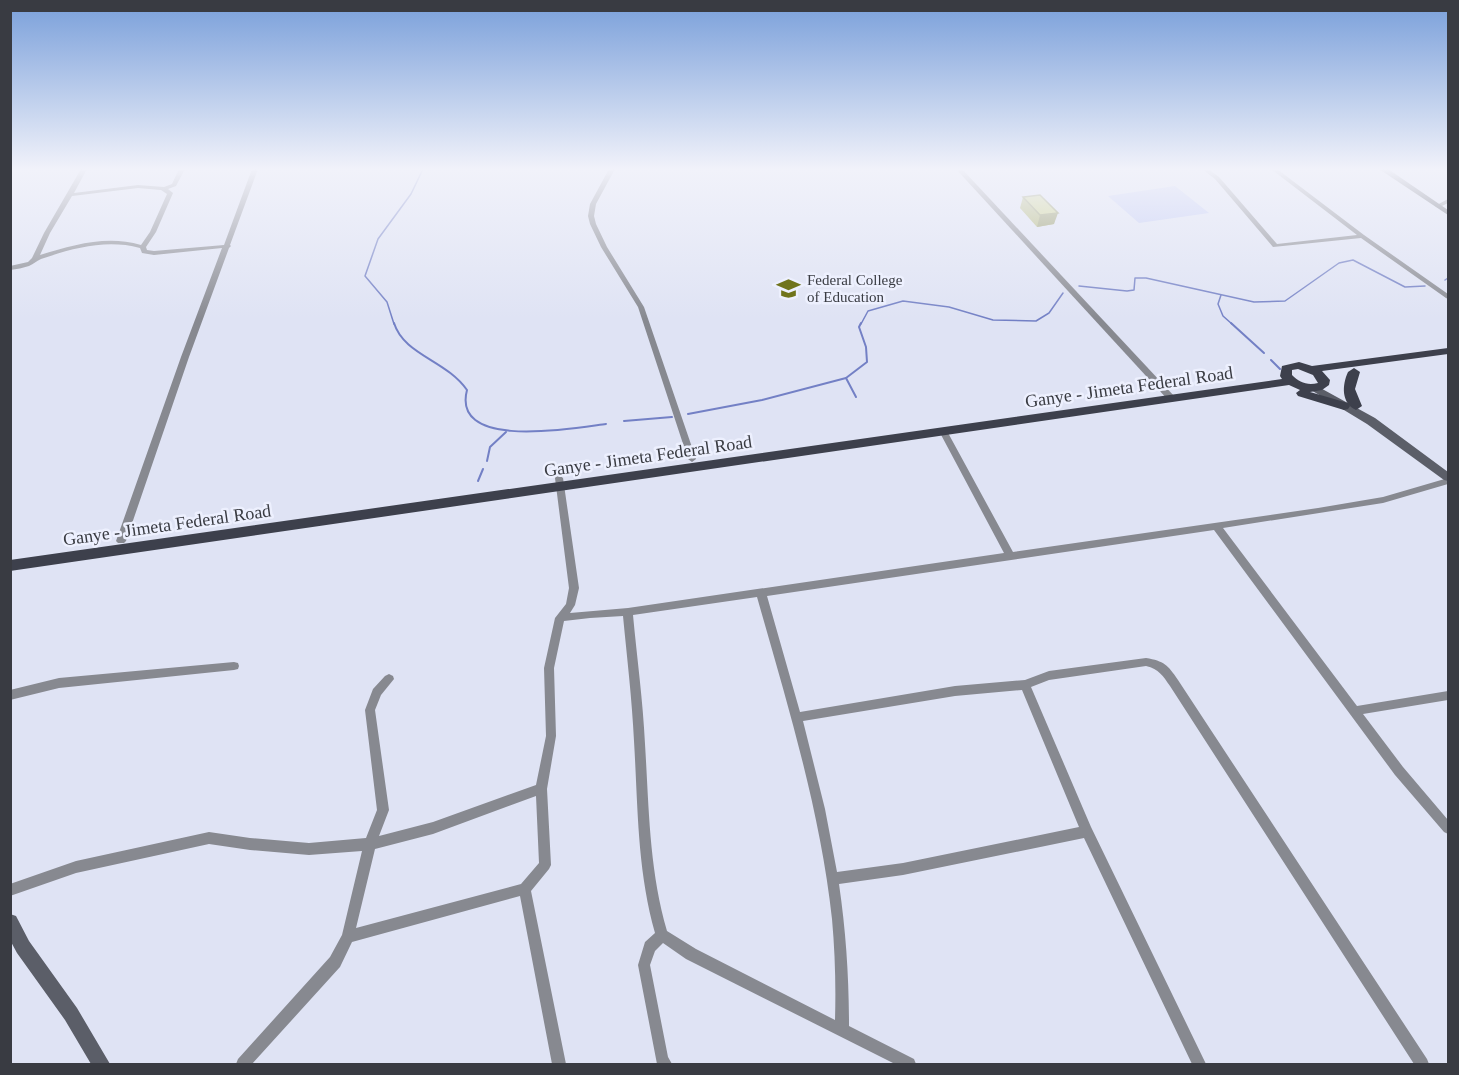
<svg xmlns="http://www.w3.org/2000/svg" width="1459" height="1075" viewBox="0 0 1459 1075" font-family="'Times New Roman',serif">
	<style>
		.green { fill: #c0c9f5 }
		.lines { fill: none; stroke-linecap: round; stroke-linejoin: round }
		.stream-far1 { stroke: #7380c5; stroke-width: 1.5 }
		.stream { stroke: #7380c5; stroke-width: 2 }
		.street { fill: #878990; fill-rule: evenodd }
		.secondary { fill: #5b5e68; fill-rule: evenodd }
		.primary { fill: #3d404c; fill-rule: evenodd }
		.wall { fill: #acb16a }
		.shaded-wall { fill: #8c9056 }
		.building { fill: #c8ce7b; stroke: #8c9056; stroke-width: 1.5 }
		.labels { text-anchor: middle; dominant-baseline: central; stroke-width: 5; stroke-linejoin: round; paint-order: stroke }
		.far-poi-label { font-size: 15px; fill: #393b42; stroke: #edf0fe; text-anchor: start }
		.street-label { font-size: 18px; fill: #393b42; stroke: #edf0fe }
	</style>
	<rect width="100%" height="100%" fill="#dfe3f4"/>
	<polygon class="green" points="1175,186 1209,213 1139,223 1108,196"/>
	<g class="lines">
		<g class="stream-far1">
			<polyline points="1445,280 1448,278"/>
			<polyline points="1079,286 1127,291 1134,290 1135,278 1146,278 1254,302 1285,301 1339,263 1353,260 1405,287 1425,286"/>
			<polyline points="1221,295 1218,304 1223,316 1232,324"/>
			<polyline points="394,324 387,302 365,276 378,239 411,194 423,169"/>
			<polyline points="861,324 868,311 903,301 949,307 993,320 1036,321 1049,313 1063,293"/>
		</g>
		<g class="stream">
			<path d="M394 323C404 355 446 360 467 390 451 451 575 428 606 424"/>
			<polyline points="1231,323 1264,353"/>
			<polyline points="1271,360 1280,369"/>
			<polyline points="846,378 856,397"/>
			<polyline points="688,414 762,400 846,378 867,362 866,347 859,327 861,323"/>
			<polyline points="624,421 672,417"/>
			<polyline points="487,461 490,447 506,432"/>
			<polyline points="478,481 483,469"/>
		</g>
		<g class="street">
			<path d="M81 169H87L74 193 138 185 164 187 172 184 179 169H185L176 186 168 189 173 193 156 232 146 247 147 250 154 251 224 245 252 169H258L230 245 231 246 229 248 189 357 126 541 124 543H118L116 541 181 357 222 248 154 255 142 253 140 248C106 239 74 248 41 259 36 261 34 264 29 266 23 268 17 269 10 270V266L28 262 32 258 44 233ZM138 188 161 190 167 194 150 232 141 245C106 235 74 245 40 255L50 233 72 196Z"/>
			<polygon points="609,169 615,169 596,204 594,216 596,224 607,247 644,307 696,459 692,462 688,459 638,307 601,247 590,224 588,216 590,204"/>
			<polygon points="956,169 962,169 1175,397 1176,399 1175,401 1169,401"/>
			<polygon points="1202,169 1208,169 1219,177 1277,244 1357,235 1271,169 1277,169 1364,235 1448,294 1448,299 1446,298 1361,238 1273,247 1215,179"/>
			<polygon points="1448,199 1448,203 1438,208 1435,206"/>
			<path d="M943 428 947 431 1013 552 1318 508 1383 497 1448 478V484L1383 503 1223 528 1357 706 1448 691V700L1363 714 1403 767 1448 820V834L1444 832 1395 775 1214 530 767 596 800 712 955 686 1025 680 1049 671 1146 658C1164 661 1168 665 1178 680L1427 1059 1429 1064H1414L1170 686C1163 676 1159 669 1146 666L1049 680 1031 687 1091 827 1206 1064H1192L1084 838 903 875 839 884C846 932 849 978 849 1026L914 1059 916 1064H895L686 959 663 943 655 951 650 965 668 1057 672 1064H657L638 965 645 942 655 933C637 869 638 807 634 741 632 699 627 658 623 616L590 618 564 621 554 668 556 736 547 789 551 865 549 869 531 891 566 1064H552L520 896 352 942 340 967 252 1064H236L238 1059 330 957 342 935 362 851 309 855 250 850 209 844 76 873 10 896V884L76 861 209 832 250 838 309 843 366 838 377 810 365 710 373 689 385 676 389 674 393 676 394 679 381 695 375 710 389 810 379 836 433 822 536 785 546 736 544 668 555 618 566 604 569 588 555 478 556 476 559 475 563 478 579 588 575 605 570 613 628 608 1004 553 939 431ZM757 597C787 703 820 809 832 919 835 952 836 986 835 1020L696 949 667 931C649 869 649 807 645 744 643 701 637 658 633 615ZM1022 690 1079 827 903 863 837 872 825 809 803 721 955 696ZM536 796 539 863 521 884 356 928 375 849 433 834Z"/>
			<polygon points="234,662 238,663 239,666 238,669 234,670 59,688 10,700 10,690 59,678"/>
		</g>
		<g class="secondary">
			<polygon points="1379,169 1388,169 1448,210 1448,215"/>
			<polygon points="1315,385 1375,418 1448,472 1448,481 1444,480 1367,424 1311,390 1310,388"/>
			<polygon points="10,914 16,916 29,941 77,1008 110,1064 91,1064 65,1020 17,953 10,940"/>
		</g>
		<g class="primary">
			<path d="M1448 348V354L1322 371 1330 380 1329 385 1322 390 1310 392 1348 403 1350 406 1348 409 1344 410 1298 396 1296 393 1300 390 1289 385 10 571V560L1282 379 1280 376 1282 366 1299 362 1312 366ZM1298 369 1313 375 1318 383C1307 386 1299 382 1292 375V370Z"/>
			<path d="M1354 368 1360 372 1355 389 1362 406 1356 410C1341 403 1342 385 1348 372Z"/>
		</g>
	</g>
	<polygon class="wall" points="1023,197 1054,224 1037,227 1020,208"/>
	<polygon class="shaded-wall" points="1058,213 1054,224 1037,227 1040,215"/>
	<polygon class="building" points="1040,195 1058,213 1040,215 1023,197"/>
	<linearGradient id="sky" x2="0" y2="1"><stop stop-color="#799fda"/><stop offset="0.53" stop-color="#f1f2fa"/><stop offset="1" stop-color="#f1f2fa" stop-opacity="0"/></linearGradient>
	<rect width="1459" height="319" fill="url(#sky)"/>
	<defs>
		<symbol id="school-bare" viewBox="-9 -9 18 18"><path d="M0-5L7-2L0 1L-7-2ZM-4 1L0 2.5L4 1V4Q0 6-4 4Z" fill="#70741c" stroke="#edf0fe" stroke-width="2.5" paint-order="stroke"/></symbol>
	</defs>
	<g fill-rule="evenodd">
		<use href="#school-bare" x="772" y="272" width="33" height="33"/>
	</g>
	<g class="labels">
		<g class="far-poi-label">
			<text x="807" y="280">Federal College<tspan x="807" dy="17">of Education</tspan></text>
		</g>
		<g class="street-label">
			<text transform="translate(1129 387) rotate(-8)">Ganye - Jimeta Federal Road</text>
			<text transform="translate(648 456) rotate(-8)">Ganye - Jimeta Federal Road</text>
			<text transform="translate(167 525) rotate(-8)">Ganye - Jimeta Federal Road</text>
		</g>
	</g>
	<rect width="1459" height="1075" fill="none" stroke="#393b42" stroke-width="24"/>
</svg>
